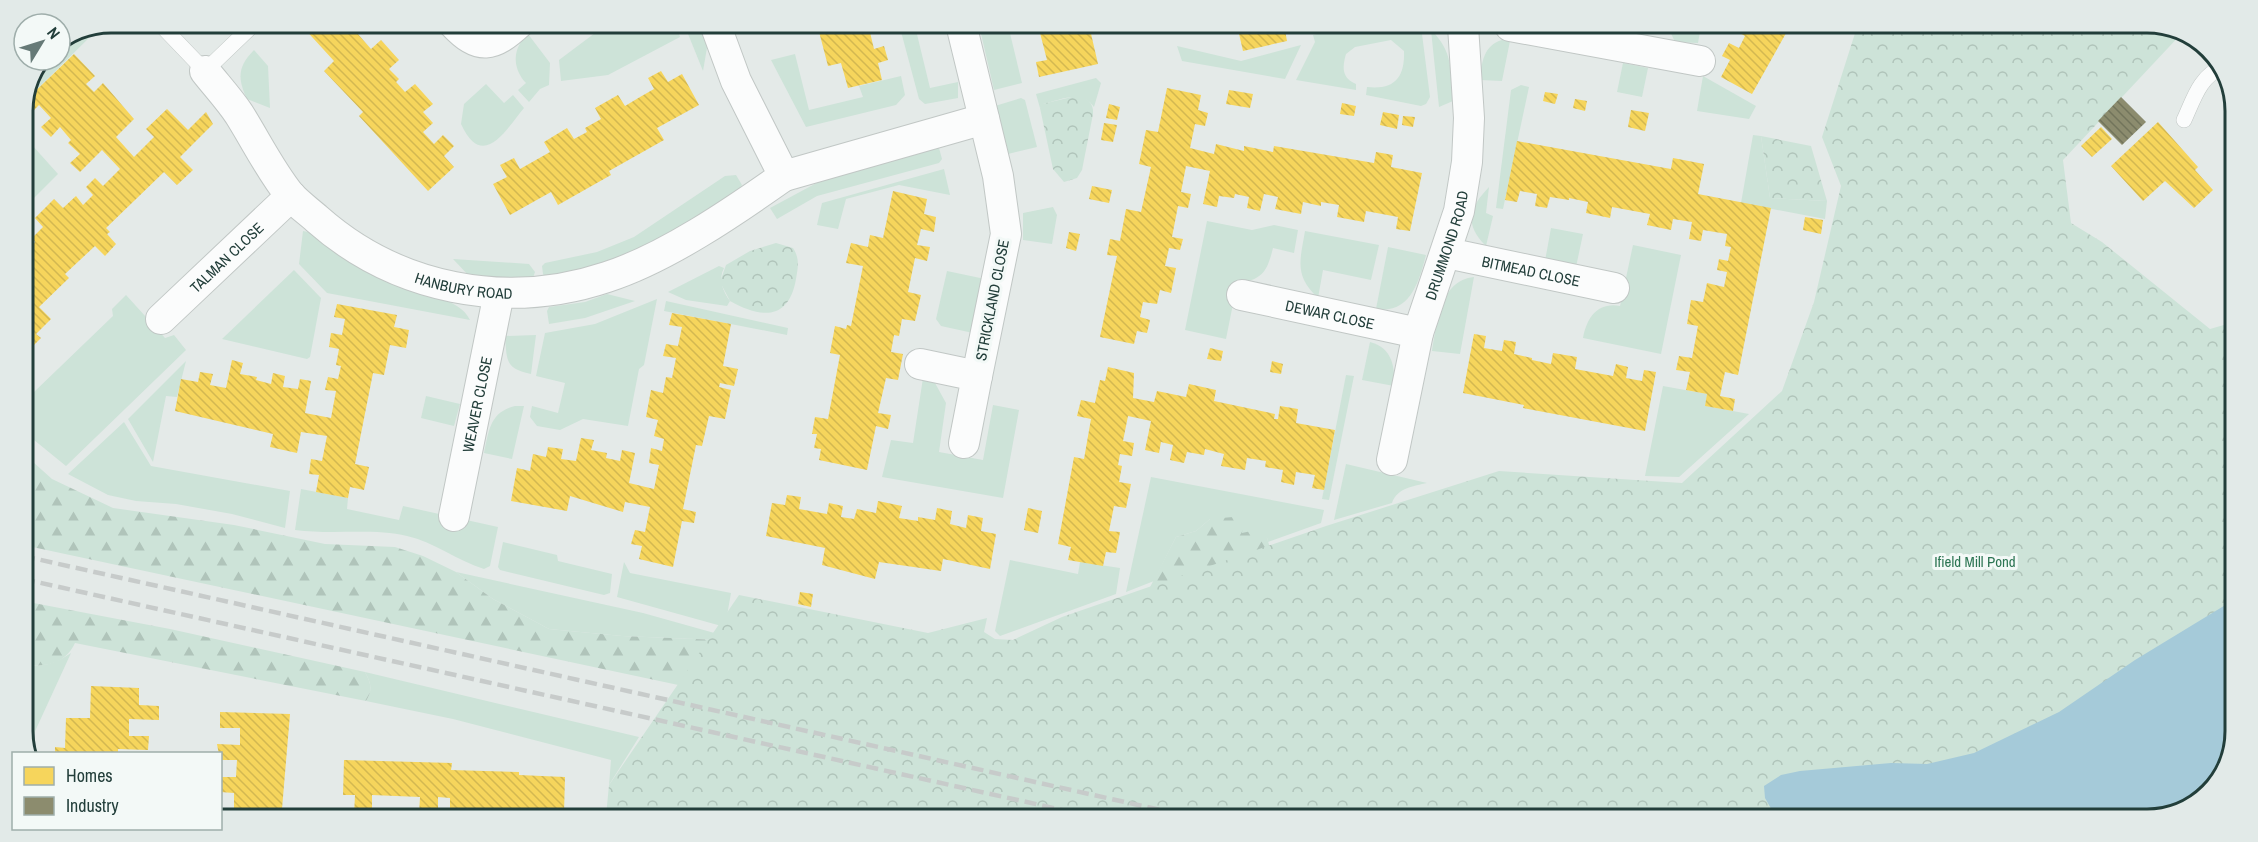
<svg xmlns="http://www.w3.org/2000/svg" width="2258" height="842" viewBox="0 0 2258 842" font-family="'Archivo Narrow',sans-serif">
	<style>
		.green { fill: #cde3d8 }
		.forest { fill: url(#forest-firs) }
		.park { fill: url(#park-crowns) }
		.water { fill: #a5cad9 }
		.homes { fill: url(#homes-back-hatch) }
		.industry { fill: url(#industry-back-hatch) }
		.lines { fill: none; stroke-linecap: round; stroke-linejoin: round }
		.service-casing { stroke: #c1c7c5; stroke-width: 16 }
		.minor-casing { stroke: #c1c7c5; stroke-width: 32 }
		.service { stroke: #fbfcfc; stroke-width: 15 }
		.minor { stroke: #fbfcfc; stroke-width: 30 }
		.rail { stroke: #c7cbca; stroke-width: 4.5; stroke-dasharray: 12 6; stroke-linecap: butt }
		.labels { text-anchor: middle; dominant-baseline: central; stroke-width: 6; stroke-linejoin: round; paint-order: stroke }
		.street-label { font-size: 15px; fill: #223e3a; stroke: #f3f9f7 }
		.park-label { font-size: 15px; fill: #2c7553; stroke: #f3f9f7 }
		.rim { fill: none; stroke: #223e3a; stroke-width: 3 }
	</style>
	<defs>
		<pattern id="forest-firs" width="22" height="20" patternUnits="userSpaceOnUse" patternTransform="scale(1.5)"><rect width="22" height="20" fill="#cde3d8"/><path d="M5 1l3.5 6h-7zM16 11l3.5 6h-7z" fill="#b0c4ba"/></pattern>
		<pattern id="park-crowns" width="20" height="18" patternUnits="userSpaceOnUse" patternTransform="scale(1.5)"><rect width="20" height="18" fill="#cde3d8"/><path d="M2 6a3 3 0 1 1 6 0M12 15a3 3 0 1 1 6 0" fill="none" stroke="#b0c4ba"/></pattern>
		<pattern id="homes-back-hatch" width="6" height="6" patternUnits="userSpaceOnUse" patternTransform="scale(1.5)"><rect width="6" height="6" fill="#f6d55c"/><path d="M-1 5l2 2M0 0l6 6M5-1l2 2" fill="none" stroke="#d3b851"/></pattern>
		<pattern id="industry-back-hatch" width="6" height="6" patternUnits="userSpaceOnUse" patternTransform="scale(1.5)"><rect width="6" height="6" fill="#8c8c6e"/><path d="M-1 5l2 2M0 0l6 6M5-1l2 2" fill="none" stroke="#72745b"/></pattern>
	</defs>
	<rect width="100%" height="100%" fill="#e4eae8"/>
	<g class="green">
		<polygon points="601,24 676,24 680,37 608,75 561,81 559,60 603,27"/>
		<polygon points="684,24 701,24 708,42 703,71"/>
		<polygon points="899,24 922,24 915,26 930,88 958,82 958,98 925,104 919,99"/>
		<polygon points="979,25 1008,25 1022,83 994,90"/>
		<path d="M1349 25 1421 26 1430 97 1426 104 1421 106 1366 95 1367 87C1394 90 1405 78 1404 51L1391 40 1355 47 1346 54C1342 68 1342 78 1356 84V90L1296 80 1315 42 1313 35Z"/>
		<polygon points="1671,26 1701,26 1698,43 1675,42 1669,29"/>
		<polygon points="95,29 96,31 25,101 43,60 60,60 60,43"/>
		<path d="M1431 30C1454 52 1450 71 1453 101L1439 107Z"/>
		<path d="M528 34 550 63 549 85 540 89 529 102 518 90 526 83C512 68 512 48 528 34Z"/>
		<path d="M1502 40 1510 41 1502 81 1480 80C1481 63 1484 45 1502 40Z"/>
		<polygon points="1301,45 1285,79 1182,61 1177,46 1241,61"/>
		<path d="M254 50 268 66 270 108 247 99C237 78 238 66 254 50Z"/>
		<polygon points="795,54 809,110 863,97 859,86 901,76 905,95 896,105 806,127 771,60"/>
		<polygon points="1623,63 1648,68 1642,97 1617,92"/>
		<polygon points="1703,76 1756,106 1749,119 1697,111"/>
		<path d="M1096 78 1101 83 1094 107C1082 89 1060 100 1043 104L1040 108 1036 94Z"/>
		<path d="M486 84 504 103 513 95 524 108C505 131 483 171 461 124L464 104Z"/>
		<polygon points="1521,85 1529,87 1503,209 1496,208 1511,90"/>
		<polygon points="1021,98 1025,100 1037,147 1008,154 995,106"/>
		<polygon points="23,135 58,174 23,209"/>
		<polygon points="1753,135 1761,136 1770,198 1827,201 1825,219 1741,203"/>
		<polygon points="939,148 942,159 939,163 817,196 777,219 770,208 824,179"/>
		<polygon points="944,169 950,195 899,185 846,199 838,229 817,225 822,203"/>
		<polygon points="736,175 742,185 738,190 667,235 608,263 546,278 543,274 542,266 545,263 597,252 634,237 725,176"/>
		<path d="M1489 187 1486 213 1493 216 1486 246C1464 224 1469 208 1489 187Z"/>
		<polygon points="1053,207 1057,215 1052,244 1023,240 1023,213"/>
		<path d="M1207 221 1252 230 1274 225 1298 230 1294 253 1273 248C1267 272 1263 279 1237 284L1226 339 1185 330Z"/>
		<polygon points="1551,228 1583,234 1576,267 1545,261"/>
		<path d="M303 231C318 233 330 249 342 257 359 269 381 279 400 287 423 296 459 297 470 320L327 293 299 264Z"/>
		<path d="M1305 231 1379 245 1371 280 1323 270 1318 298C1294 275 1300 261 1305 231Z"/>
		<path d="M1633 245 1681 255 1661 354 1583 338C1587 317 1598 302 1620 306Z"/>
		<path d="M1388 247 1426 255C1419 282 1410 314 1376 309Z"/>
		<polygon points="453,259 529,264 535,272 533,278 470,277"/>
		<path d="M719 266 724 268C718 279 723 292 730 301L727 306 686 300 668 292Z"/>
		<polygon points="294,270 321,298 310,357 307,359 222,339"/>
		<polygon points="947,271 985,279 973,333 941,326 936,319"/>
		<path d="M1474 277 1460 354 1432 351C1437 324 1440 280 1474 277Z"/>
		<polygon points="607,294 635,301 585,318 549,324 547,311 549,307 585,302"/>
		<polygon points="126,295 165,338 174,335 186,350 66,466 23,431 23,392 33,393 113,316 112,309"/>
		<polygon points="657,299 644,365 639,369 628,426 583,419 560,430 537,426 530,417 532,406 558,413 565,383 536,376 545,333 595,324"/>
		<polygon points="666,301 788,328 787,335 664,311"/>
		<path d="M536 335 531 374C505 368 507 361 505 336Z"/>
		<path d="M1370 342C1392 348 1395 366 1394 386L1362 380Z"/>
		<polygon points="186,361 177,397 166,396 153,462 128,419"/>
		<polygon points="1346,375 1354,376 1329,500 1322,499"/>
		<polygon points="923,378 935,383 946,403 939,452 983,460 993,405 1019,410 1003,498 882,477 891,440 913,443"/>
		<polygon points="1663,386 1707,394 1706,406 1749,414 1679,477 1645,476"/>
		<polygon points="426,396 460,404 454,426 421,418"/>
		<path d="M515 406H524L512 459 484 453C489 430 490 412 515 406Z"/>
		<polygon points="124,422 151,466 290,491 285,528 232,514 176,504 136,501 108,495 68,474"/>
		<path d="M1346 464 1427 483C1414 486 1397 488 1392 503L1334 520Z"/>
		<polygon points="1151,477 1324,510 1321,523 1268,542 1267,538 1242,533 1210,519 1196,531 1176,537 1154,581 1126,592"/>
		<path d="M301 489 348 498 347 509 399 520 403 506 498 527 490 566 484 569C458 561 434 542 407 536 374 528 331 535 295 530Z"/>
		<polygon points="503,542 557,555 558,561 612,574 610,593 604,595 500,570 498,567"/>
		<polygon points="1010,560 1078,574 1080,562 1120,568 1116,594 1000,636 995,631"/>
		<polygon points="624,562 630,573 731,593 725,627 617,597"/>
		<polygon points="456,572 643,613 743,641 622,636 549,629 493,599"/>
		<path d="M71 653 31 740C21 716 23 691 23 664 43 668 54 664 71 653Z"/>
		<path d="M365 672 639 737 609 785 611 760 453 719 366 701C373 690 371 683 365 672Z"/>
		<polygon points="234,808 334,812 334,815 234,815"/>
	</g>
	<g class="forest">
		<polygon points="23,453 52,479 113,508 234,525 325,544 395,547 423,556 456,572 493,599 549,629 622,636 743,641 929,638 985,623 980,652 767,704 23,545"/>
		<polygon points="1233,517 1243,523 1242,533 1256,530 1267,538 1271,551 1147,593 1176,537 1196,531 1210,519"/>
		<path d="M23 601 170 629 365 672C371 683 373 690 366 701L75 643C65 664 45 668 23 664Z"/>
	</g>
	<g class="park">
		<polygon points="1857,27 2176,27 2183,32 2063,160 2071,223 2102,242 2210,329 2234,322 2231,760 2197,804 2148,819 606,816 609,785 739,595 928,633 987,618 984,632 995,639 1013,640 1062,617 1326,526 1499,471 1682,483 1782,391 1814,302 1841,186 1822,137"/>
		<path d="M1076 96C1087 97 1094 103 1093 114L1082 170 1077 178 1064 182 1053 169 1040 108 1042 104Z"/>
		<polygon points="1761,136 1811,146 1827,201 1770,198"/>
		<path d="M776 243 793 248C800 259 798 267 796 279 789 320 762 319 730 301L720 282 726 265 750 251Z"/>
	</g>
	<polygon class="water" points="2232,601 2231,760 2197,804 2148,819 1777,819 1765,798 1764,786 1781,775 1800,771 1891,763 1927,764 1974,753 2059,712 2135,660"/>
	<g class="homes">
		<polygon points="306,23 352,23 350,25 371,49 381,40 399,60 389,69 399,79 396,82 405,92 415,84 433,104 423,112 433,123 423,132 434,144 443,135 454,146 444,156 454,167 428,191 359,116 363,112 324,71 334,61 302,26"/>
		<polygon points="817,24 868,24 874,49 884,46 888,60 878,63 882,80 848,88 841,63 828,66"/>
		<polygon points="1027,25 1089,25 1098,64 1039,77 1036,62 1047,60 1039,29 1028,31"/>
		<polygon points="1237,25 1284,25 1287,41 1243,51"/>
		<polygon points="1735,26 1790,26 1752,94 1721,77 1730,60 1722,56 1729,43 1739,48 1745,36 1734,30"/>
		<polygon points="74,54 95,76 86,84 94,92 103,83 134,119 116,137 134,157 154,137 146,129 167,109 188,130 206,112 213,124 180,157 193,170 177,185 164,172 106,228 110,232 107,234 116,244 105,256 95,246 65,274 69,278 39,307 51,319 36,334 41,338 23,356 23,254 35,242 32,238 43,227 35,218 54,199 63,208 76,196 83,205 93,195 86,187 95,178 103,186 120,169 102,150 80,172 70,163 80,154 68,143 71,140 60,127 51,137 41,127 51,118 39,105 30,114 23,106 25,101"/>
		<polygon points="661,71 668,82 682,74 699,105 657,128 664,140 609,171 611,175 558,205 551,192 510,215 493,184 507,177 500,165 514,158 520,169 550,152 544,142 567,128 574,139 587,132 585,128 601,119 595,108 618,95 625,106 640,97 654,89 648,78"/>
		<polygon points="1167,88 1201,95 1198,110 1208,113 1205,126 1195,124 1190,148 1214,154 1216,144 1244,151 1244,146 1273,152 1274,146 1374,163 1376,152 1393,155 1391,167 1422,173 1410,231 1396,229 1398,217 1366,211 1364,222 1337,217 1339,205 1321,202 1321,206 1303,202 1301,214 1275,209 1278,197 1264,194 1260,211 1247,208 1249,197 1235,194 1234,198 1219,196 1217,207 1203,204 1210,171 1186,166 1181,192 1191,194 1188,208 1178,206 1172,237 1183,239 1180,250 1169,248 1165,266 1176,268 1171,293 1160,290 1157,304 1143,302 1140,317 1150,320 1147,333 1137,331 1134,344 1100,337 1117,256 1107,255 1110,239 1120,241 1126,209 1141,212 1151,167 1139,164 1146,130 1158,132"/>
		<polygon points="1229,90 1253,94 1250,108 1226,104"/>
		<polygon points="1545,92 1558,94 1555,104 1543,101"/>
		<polygon points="1575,99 1587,101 1585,111 1573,108"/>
		<polygon points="1342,103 1356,106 1354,116 1340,114"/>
		<polygon points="1109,104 1120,107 1117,120 1106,118"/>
		<polygon points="1631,110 1649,113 1645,131 1628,127"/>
		<polygon points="1383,112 1399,115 1397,129 1380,125"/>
		<polygon points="1403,116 1415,117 1413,127 1402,125"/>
		<polygon points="2158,122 2198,167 2195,170 2213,190 2194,208 2165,181 2143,201 2111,166"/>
		<polygon points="1104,123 1117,125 1113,142 1101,140"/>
		<polygon points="2101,127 2112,139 2092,157 2081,146"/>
		<polygon points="1517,141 1671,169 1673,158 1704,164 1698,194 1771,208 1738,375 1725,372 1720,396 1735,399 1733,411 1705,406 1707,394 1686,390 1690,372 1676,370 1679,356 1692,358 1698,326 1687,324 1691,300 1703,302 1707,283 1724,287 1727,272 1717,270 1719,259 1728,261 1731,247 1725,246 1727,234 1703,230 1701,241 1689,239 1692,222 1673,219 1671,230 1647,225 1650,214 1612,207 1610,218 1586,213 1588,202 1569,198 1569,200 1550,197 1547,208 1535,206 1537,194 1520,191 1517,202 1505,200"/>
		<polygon points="1092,186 1112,190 1109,203 1089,199"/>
		<polygon points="893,191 927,199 924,214 936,217 934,232 921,229 917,245 930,247 927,261 915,258 908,292 921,295 915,321 902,319 899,336 894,335 891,352 903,354 898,380 886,378 878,413 891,415 888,429 876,426 867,470 819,460 821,449 814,448 817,434 812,434 815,417 828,419 840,355 830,353 835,326 846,329 847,325 851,326 863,266 846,263 851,243 868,247 870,235 883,238"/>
		<polygon points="1805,217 1823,220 1821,234 1803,230"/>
		<polygon points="1069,232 1080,234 1076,251 1066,248"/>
		<polygon points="337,304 397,315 394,327 409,330 406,348 390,345 384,375 373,373 355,464 369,467 364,490 350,487 348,498 316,492 319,475 309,474 311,459 322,461 327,436 301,432 297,453 270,447 273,434 175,411 181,379 198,382 200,372 213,374 210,385 226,388 232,360 243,363 240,374 257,377 256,380 271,384 273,373 285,376 283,387 298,389 300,379 311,381 305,413 331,418 336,391 325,390 328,377 338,379 341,366 336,365 339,349 329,347 331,333 342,335 345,319 334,317"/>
		<polygon points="672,313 731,324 723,366 738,369 734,386 720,383 719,387 731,390 725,419 709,416 702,446 696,445 683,509 696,512 694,523 682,521 673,567 639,559 642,546 631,544 635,530 645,532 650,507 625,502 623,512 570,496 567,511 511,501 517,468 530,471 533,454 546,457 548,447 563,449 561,459 576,461 581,438 594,440 591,450 607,453 606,458 620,461 622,450 635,453 629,483 654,489 659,465 649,463 651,448 662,451 664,439 654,436 658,420 646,417 651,390 663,393 666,377 672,378 676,358 663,356 666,344 678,346 682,327 669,325"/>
		<polygon points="1474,334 1486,336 1484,348 1502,351 1504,340 1516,342 1514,354 1532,358 1532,360 1551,364 1553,353 1577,357 1575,369 1613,376 1616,364 1628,367 1626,378 1642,381 1644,370 1656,372 1645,431 1523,408 1524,405 1463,393"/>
		<polygon points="1210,348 1223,351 1221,361 1207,359"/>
		<polygon points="1272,361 1283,364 1281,374 1270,372"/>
		<polygon points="1108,367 1134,373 1133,398 1154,402 1157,391 1186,397 1189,384 1216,390 1214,401 1275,414 1274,419 1278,419 1280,406 1298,409 1296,423 1335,430 1324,490 1312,488 1315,475 1296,472 1294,485 1281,482 1283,470 1265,467 1266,461 1247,458 1245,470 1221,466 1224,454 1205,449 1204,455 1187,452 1184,463 1170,460 1173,445 1161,442 1159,453 1145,450 1151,421 1128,416 1123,441 1134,443 1132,456 1120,454 1118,465 1122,466 1119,482 1131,484 1126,508 1114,506 1109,531 1120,532 1116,553 1106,552 1103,566 1068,560 1071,547 1058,544 1074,457 1084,459 1091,419 1077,416 1081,400 1095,403 1100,380 1105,381"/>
		<polygon points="787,495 801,497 799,509 827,514 829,503 843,506 841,517 854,519 857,509 876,513 878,501 902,506 899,518 918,521 918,517 935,520 937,508 952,511 950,524 966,528 968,515 983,518 981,531 996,534 990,569 943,559 941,571 879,562 875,579 822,565 825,548 766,536 772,503 785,505"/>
		<polygon points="1028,508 1042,511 1038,533 1024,530"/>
		<polygon points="800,592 813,594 811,607 798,604"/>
		<polygon points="91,686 139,688 139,705 159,706 159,720 129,719 129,736 149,736 148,750 118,749 118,753 55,753 55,747 65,748 66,718 90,718"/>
		<polygon points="220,712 290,714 282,809 234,808 234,793 220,792 220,777 236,777 237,760 220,760 217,744 240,745 240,728 220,728"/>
		<polygon points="344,760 452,763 451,770 519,772 519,775 565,777 564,813 518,816 518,810 493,810 493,816 473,816 473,809 450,808 450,798 438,797 438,816 419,815 420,797 372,795 372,815 354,815 355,795 343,795"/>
	</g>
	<polygon class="industry" points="2121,97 2146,122 2122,145 2098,121"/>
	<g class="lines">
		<defs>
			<g id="service">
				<polyline points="159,23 205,71 255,23"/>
				<path d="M2184 120C2193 101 2200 75 2222 68"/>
			</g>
			<g id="minor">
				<path d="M453 23C479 51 493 47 519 23"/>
				<polyline points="961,24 998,176 1006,234 977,376"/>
				<polyline points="1510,26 1700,61"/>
				<path id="s1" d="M205 71C216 85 229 99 239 114 256 141 270 170 290 195 298 204 308 211 317 219 396 289 506 311 607 277 666 258 733 212 784 176L736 81 715 24"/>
				<polyline points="784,176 984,119"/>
				<path id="s2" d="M1447 253 1614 288"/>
				<path id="s3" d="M1242 295 1418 333"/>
				<path id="s4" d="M161 319 291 196"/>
				<polyline points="920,364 977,376 964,443"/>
				<path id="s5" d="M1392 460 1418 333 1459 211 1467 162 1469 118 1463 26"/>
				<path id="s6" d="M454 516 499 293"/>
			</g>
		</defs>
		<use href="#service" class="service-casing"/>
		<use href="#minor" class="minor-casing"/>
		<use href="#service" class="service"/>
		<use href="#minor" class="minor"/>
		<g class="rail">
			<polyline points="23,556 1192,817"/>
			<polyline points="23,579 1094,817"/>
		</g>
	</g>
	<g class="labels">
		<g class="street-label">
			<text stroke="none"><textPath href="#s5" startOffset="222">DRUMMOND ROAD</textPath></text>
			<text stroke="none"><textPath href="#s4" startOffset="90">TALMAN CLOSE</textPath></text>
			<text stroke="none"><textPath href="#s2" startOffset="86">BITMEAD CLOSE</textPath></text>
			<text stroke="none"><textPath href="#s1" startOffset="351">HANBURY ROAD</textPath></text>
			<text transform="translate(992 300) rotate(-79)">STRICKLAND CLOSE</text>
			<text stroke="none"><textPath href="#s3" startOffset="90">DEWAR CLOSE</textPath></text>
			<text stroke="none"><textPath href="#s6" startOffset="114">WEAVER CLOSE</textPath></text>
		</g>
		<g class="park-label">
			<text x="1975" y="561">Ifield Mill Pond</text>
		</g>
	</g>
	<path d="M0 0H2258V842H0ZM111 33H2147A78 78 0 0 1 2225 111V731A78 78 0 0 1 2147 809H111A78 78 0 0 1 33 731V111A78 78 0 0 1 111 33Z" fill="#e2eae8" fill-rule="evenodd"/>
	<path class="rim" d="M111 33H2147A78 78 0 0 1 2225 111V731A78 78 0 0 1 2147 809H111A78 78 0 0 1 33 731V111A78 78 0 0 1 111 33Z"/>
	<rect x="12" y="752" width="210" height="78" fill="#f3f9f7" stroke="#9faeab" stroke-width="1.5"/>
	<rect x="24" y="767" width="30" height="18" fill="#f6d55c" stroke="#9faeab" stroke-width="1.5"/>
	<text x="66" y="782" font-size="18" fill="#223e3a">Homes</text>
	<rect x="24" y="797" width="30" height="18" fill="#8c8c6e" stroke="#9faeab" stroke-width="1.5"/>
	<text x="66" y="812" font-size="18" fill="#223e3a">Industry</text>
	<g transform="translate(42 42) rotate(52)"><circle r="28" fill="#f3f9f7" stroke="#9faeab" stroke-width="1.5"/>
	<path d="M0-4.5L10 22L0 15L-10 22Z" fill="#667a77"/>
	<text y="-9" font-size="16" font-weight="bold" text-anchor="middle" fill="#223e3a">N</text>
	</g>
</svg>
